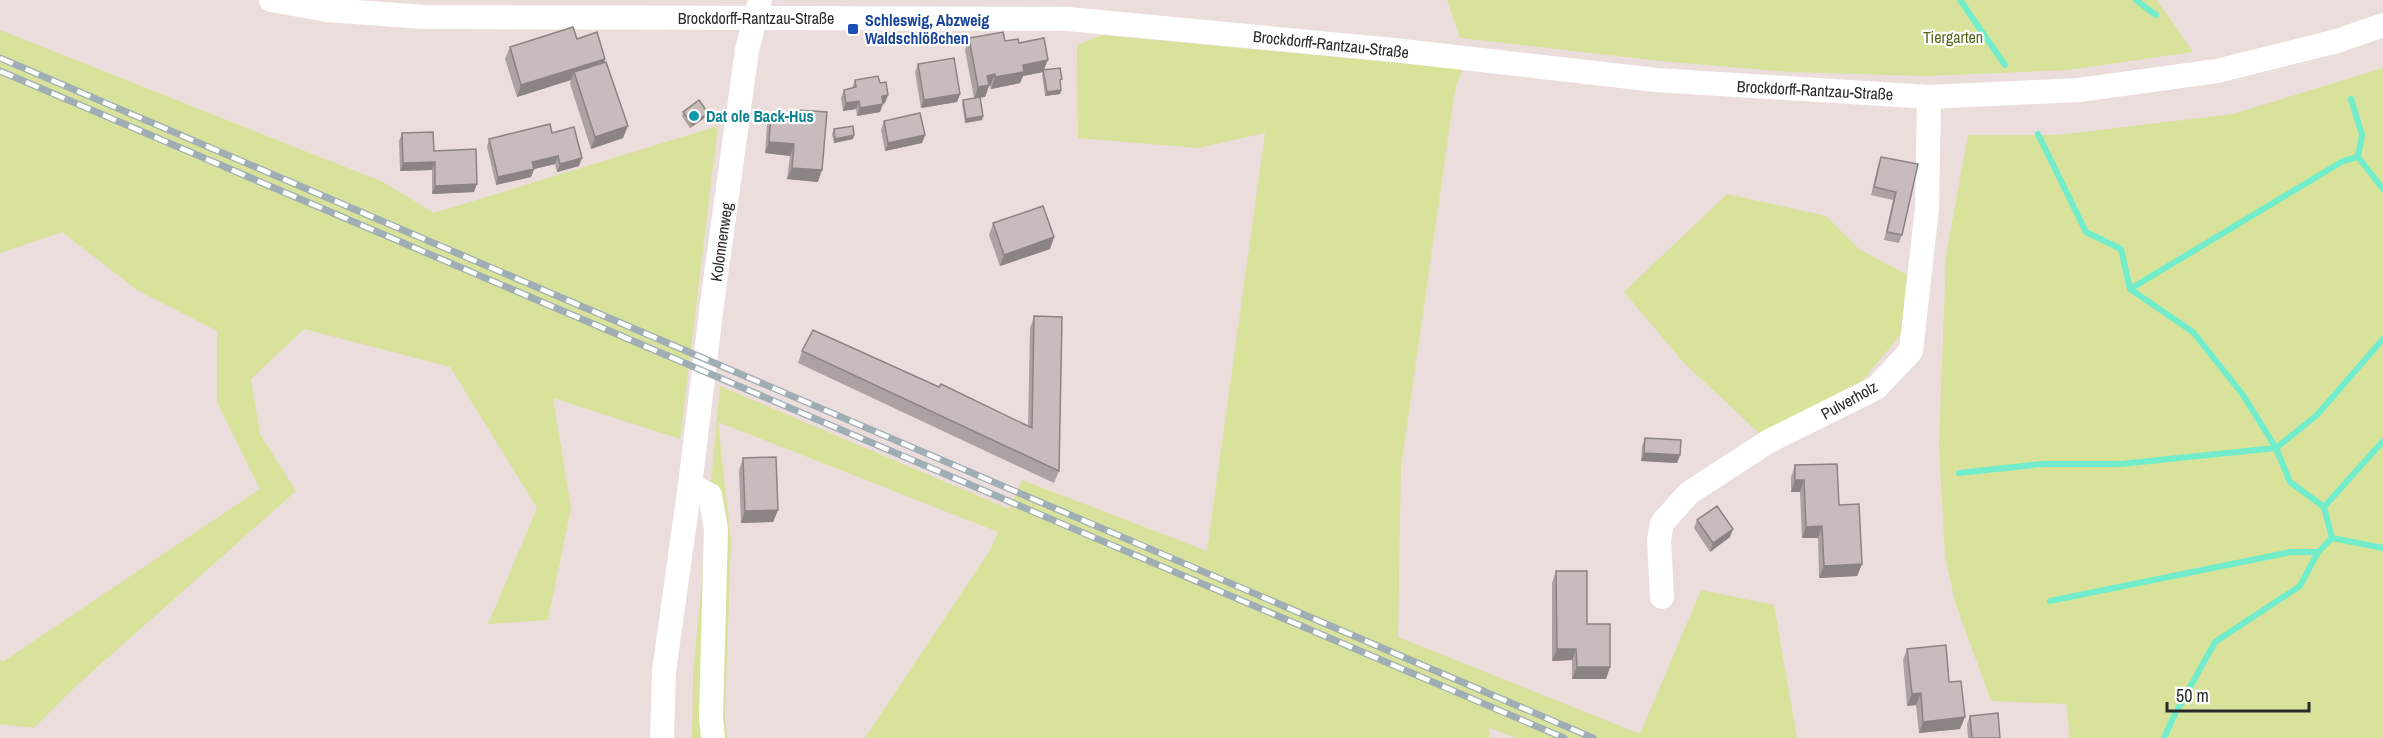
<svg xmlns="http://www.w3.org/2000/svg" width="2383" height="738" viewBox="0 0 2383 738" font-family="'Archivo Narrow',sans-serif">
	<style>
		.green { fill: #d8e29a }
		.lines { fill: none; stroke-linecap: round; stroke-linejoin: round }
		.stream { stroke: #71edcc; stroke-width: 6 }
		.minor { stroke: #fff; stroke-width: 24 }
		.rail-casing { stroke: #9faeb4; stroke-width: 7 }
		.rail { stroke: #fff; stroke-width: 4.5; stroke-dasharray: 14; stroke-linecap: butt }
		.wall { fill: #aba2a1 }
		.shaded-wall { fill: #8b8483 }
		.building { fill: #c7bcbb; stroke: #8b8483; stroke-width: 1.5 }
		.transit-dot { fill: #1a4fb4; stroke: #fff; stroke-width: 2 }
		.culture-dot { fill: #0f9aa8; stroke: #fff; stroke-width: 2 }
		.labels { text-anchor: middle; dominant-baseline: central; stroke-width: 4.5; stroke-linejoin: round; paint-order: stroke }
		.street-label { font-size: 16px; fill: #2a2a2a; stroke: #fff }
		.transit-label { font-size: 16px; font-weight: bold; fill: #164399; stroke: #fff; text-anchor: start }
		.park-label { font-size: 16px; fill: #53671b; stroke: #fff }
		.culture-label { font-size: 16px; font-weight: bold; fill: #0d838f; stroke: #fff; text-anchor: start }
	</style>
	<rect width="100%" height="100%" fill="#ecdddd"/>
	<g class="green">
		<polygon points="1447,0 2157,0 2193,52 2068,70 1924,76 1790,72 1660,61 1460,38"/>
		<polygon points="0,30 383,182 434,213 718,126 680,439 553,398 571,508 548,620 488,624 537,508 450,367 304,329 251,379 260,434 296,491 77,685 34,728 0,724 0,660 4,661 260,489 217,402 217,331 137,290 62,232 0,253"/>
		<polygon points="1102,35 1463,69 1455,89 1401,467 1398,637 1640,734 1701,590 1774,605 1797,738 1516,738 1490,728 1489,738 865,738 990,550 998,532 718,422 731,541 725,715 727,738 692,738 693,674 720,386 1009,509 1022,480 1207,551 1265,133 1198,148 1078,138 1077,45"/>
		<polygon points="2383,68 2383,738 2070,738 2066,704 1991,701 1955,602 1945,556 1939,445 1946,255 1968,135 2057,135 2233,114"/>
		<polygon points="1727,194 1826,216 1859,249 1907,275 1901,334 1862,381 1759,433 1683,362 1624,292"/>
	</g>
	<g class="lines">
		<g class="stream">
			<polyline points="1960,0 2005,65"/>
			<polyline points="2136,0 2156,15"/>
			<polyline points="2351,99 2362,135 2358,157"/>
			<polyline points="2038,134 2086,232 2121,249 2130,289 2193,332 2243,395 2276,448 2290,482 2324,507 2332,538 2383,548"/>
			<polyline points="2130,289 2343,161 2358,157 2383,189"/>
			<polyline points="1959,473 2042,464 2120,464 2276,448 2317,415 2383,339"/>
			<polyline points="2324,507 2383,441"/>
			<polyline points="2050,601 2291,552 2318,552"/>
			<polyline points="2164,738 2174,716 2215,642 2300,586 2318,552 2332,538"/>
		</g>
		<g class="minor">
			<polyline points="271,0 327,10 425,17 1068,19 1394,50 1656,80 1929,97 2079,90 2217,71 2337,41 2383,25"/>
			<polyline points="690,485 710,495 716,529 711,717 713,738"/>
			<polyline points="1662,597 1659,540 1662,523 1689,493 1769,441 1876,388 1911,351 1927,209 1929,97"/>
			<polyline points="662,738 664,671 690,485 712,304 747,50 760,0"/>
		</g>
		<defs>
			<g id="rail">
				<polyline points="0,58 1593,738"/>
				<polyline points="0,71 1564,738"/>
			</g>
		</defs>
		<use href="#rail" class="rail-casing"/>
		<use href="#rail" class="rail"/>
	</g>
	<g class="wall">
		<polygon points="969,38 1019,43 1044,70 1061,83 1061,90 1060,94 1045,96 1042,74 1043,72 1023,76 1020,83 991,89 990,86 989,86 985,97 980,97 983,116 982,120 965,123 962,104 963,100 974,98 965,50"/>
		<polygon points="577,39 605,59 604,63 623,138 591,149 570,84 571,80 517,97 505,59 510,47"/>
		<polygon points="918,64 960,94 957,102 921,108 915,72"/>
		<polygon points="855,80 880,83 885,103 883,104 880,112 857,116 856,109 843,111 841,98 844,90 852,88"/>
		<polygon points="797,110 818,182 787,179 790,156 765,153 767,125 771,113 795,116"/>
		<polygon points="683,112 706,117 690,128 682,116"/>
		<polygon points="884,121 925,135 922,143 885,151 881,130"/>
		<polygon points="834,129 854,135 853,139 834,143 832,134"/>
		<polygon points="402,133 434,151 474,192 432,194 432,170 400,171 399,141"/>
		<polygon points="552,133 579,166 557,172 555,164 534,169 531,177 496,185 487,147 489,139"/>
		<polygon points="1881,157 1918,164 1902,235 1899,243 1884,240 1893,200 1871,195 1878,165"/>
		<polygon points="993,223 1054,237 1050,249 1000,266 989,235"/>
		<polygon points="1034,316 1059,471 1054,483 798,363 802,351 939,387 1028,426 1030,328"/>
		<polygon points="1645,438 1680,455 1677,463 1641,461 1642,446"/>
		<polygon points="743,458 778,510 773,522 741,523 739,470"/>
		<polygon points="1795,465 1839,505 1862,564 1857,576 1819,578 1818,538 1802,538 1800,492 1791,492 1791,477"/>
		<polygon points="1697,520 1730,537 1710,552 1694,528"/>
		<polygon points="1556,571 1587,624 1610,667 1606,679 1572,679 1572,660 1552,661 1552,583"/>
		<polygon points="1907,649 1949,682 1965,717 1960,729 1919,733 1916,705 1907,706 1903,660"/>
		<polygon points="1970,716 2000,738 1968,738 1967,724"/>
	</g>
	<g class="shaded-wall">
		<polygon points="605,59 601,71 574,72 571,80 517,97 521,85"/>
		<polygon points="1048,60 1043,72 1023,76 1020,83 991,89 995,77 1023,65"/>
		<polygon points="995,74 990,86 989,86 985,97 974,99 978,87 987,76"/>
		<polygon points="1061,90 1060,94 1045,96 1047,92"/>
		<polygon points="960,94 957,102 921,108 924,100"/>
		<polygon points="888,95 885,103 879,104 882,96"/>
		<polygon points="859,101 856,109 843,111 846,103"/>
		<polygon points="883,104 880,112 857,116 860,108"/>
		<polygon points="708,113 706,117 690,128 692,124"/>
		<polygon points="983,116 982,120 965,123 966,119"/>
		<polygon points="628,126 623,138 591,149 595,137"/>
		<polygon points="854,135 853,139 834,143 835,139"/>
		<polygon points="925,135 922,143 885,151 888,143"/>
		<polygon points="769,142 794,144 790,156 765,153"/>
		<polygon points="558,156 555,164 534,169 531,177 496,185 498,177 532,162"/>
		<polygon points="582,158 579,166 557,172 560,164"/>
		<polygon points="435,162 432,170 400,171 403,163"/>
		<polygon points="792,168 822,170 818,182 787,179"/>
		<polygon points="477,184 474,192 432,194 435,186"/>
		<polygon points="1054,237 1050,249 1000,266 1004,255"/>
		<polygon points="1644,453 1680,455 1677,463 1641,461"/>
		<polygon points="1795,480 1804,480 1800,492 1791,492"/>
		<polygon points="778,510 773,522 741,523 745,511"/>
		<polygon points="1822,526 1818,538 1802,538 1806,527"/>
		<polygon points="1733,529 1730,537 1710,552 1713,543"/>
		<polygon points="1862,564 1857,576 1819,578 1824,566"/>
		<polygon points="1557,649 1576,649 1572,660 1552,661"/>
		<polygon points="1577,667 1610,667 1606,679 1572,679"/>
		<polygon points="1921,693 1916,705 1907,706 1912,694"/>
		<polygon points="1965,717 1960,729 1919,733 1923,722"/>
	</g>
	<g class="building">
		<polygon points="573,27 577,39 597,32 605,59 521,85 510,47"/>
		<polygon points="1003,32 1005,41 1018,39 1019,43 1044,38 1048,60 1023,65 1024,72 995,77 995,74 987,76 989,85 978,87 969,38"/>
		<polygon points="954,58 960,94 924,100 918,64"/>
		<polygon points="606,62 628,126 595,137 574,72"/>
		<polygon points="1060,68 1062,79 1060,80 1061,90 1047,92 1043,70"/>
		<polygon points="878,76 880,83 886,82 888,95 882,96 883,104 860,108 859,101 846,103 844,90 856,87 855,80"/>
		<polygon points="980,97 983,116 966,119 963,100"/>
		<polygon points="699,100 708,113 692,124 683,112"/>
		<polygon points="797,110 827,112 822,170 792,168 794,144 769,142 771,113 796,116"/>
		<polygon points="920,113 925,135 888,143 884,121"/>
		<polygon points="550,124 552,133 574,127 582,158 560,164 558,156 532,162 534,169 498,177 489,139"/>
		<polygon points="853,126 854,135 835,139 834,129"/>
		<polygon points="433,132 434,151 476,149 477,184 435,186 435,162 403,163 402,133"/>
		<polygon points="1881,157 1918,164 1902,235 1887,232 1896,192 1874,187"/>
		<polygon points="1043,206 1054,237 1004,255 993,223"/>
		<polygon points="1034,316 1062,317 1059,471 802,351 813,330 939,387 941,384 1032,428"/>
		<polygon points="1645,438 1681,440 1680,455 1644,453"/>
		<polygon points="776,457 778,510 745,511 743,458"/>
		<polygon points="1837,464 1839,505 1859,504 1862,564 1824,566 1822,526 1806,527 1804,480 1795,480 1795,465"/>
		<polygon points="1717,506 1733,529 1713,543 1697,520"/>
		<polygon points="1556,571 1587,571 1587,624 1610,624 1610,667 1577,667 1576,649 1557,649"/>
		<polygon points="1946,645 1949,682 1961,681 1965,717 1923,722 1921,693 1912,694 1907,649"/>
		<polygon points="1998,713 2000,738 1972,738 1970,716"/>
	</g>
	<rect class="transit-dot" x="847" y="23" width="12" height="12" rx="3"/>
	<circle class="culture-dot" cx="694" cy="116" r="6"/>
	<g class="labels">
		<g class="street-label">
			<text x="756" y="18">Brockdorff-Rantzau-Straße</text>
			<text transform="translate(1331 44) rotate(6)">Brockdorff-Rantzau-Straße</text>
			<text transform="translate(1815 90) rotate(3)">Brockdorff-Rantzau-Straße</text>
			<text transform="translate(721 242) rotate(-82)">Kolonnenweg</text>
			<text transform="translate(1849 400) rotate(-29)">Pulverholz</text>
		</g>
		<g class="transit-label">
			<text x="865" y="20">Schleswig, Abzweig<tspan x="865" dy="18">Waldschlößchen</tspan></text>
		</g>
		<g class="park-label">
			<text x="1953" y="37">Tiergarten</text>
		</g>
		<g class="culture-label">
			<text x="706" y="116">Dat ole Back-Hus</text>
		</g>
	</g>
	<path d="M2167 702v9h142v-9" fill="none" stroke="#2a2a2a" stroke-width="3"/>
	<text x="2176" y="702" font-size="18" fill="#2a2a2a" stroke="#ffffff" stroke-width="4.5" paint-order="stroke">50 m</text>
</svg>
